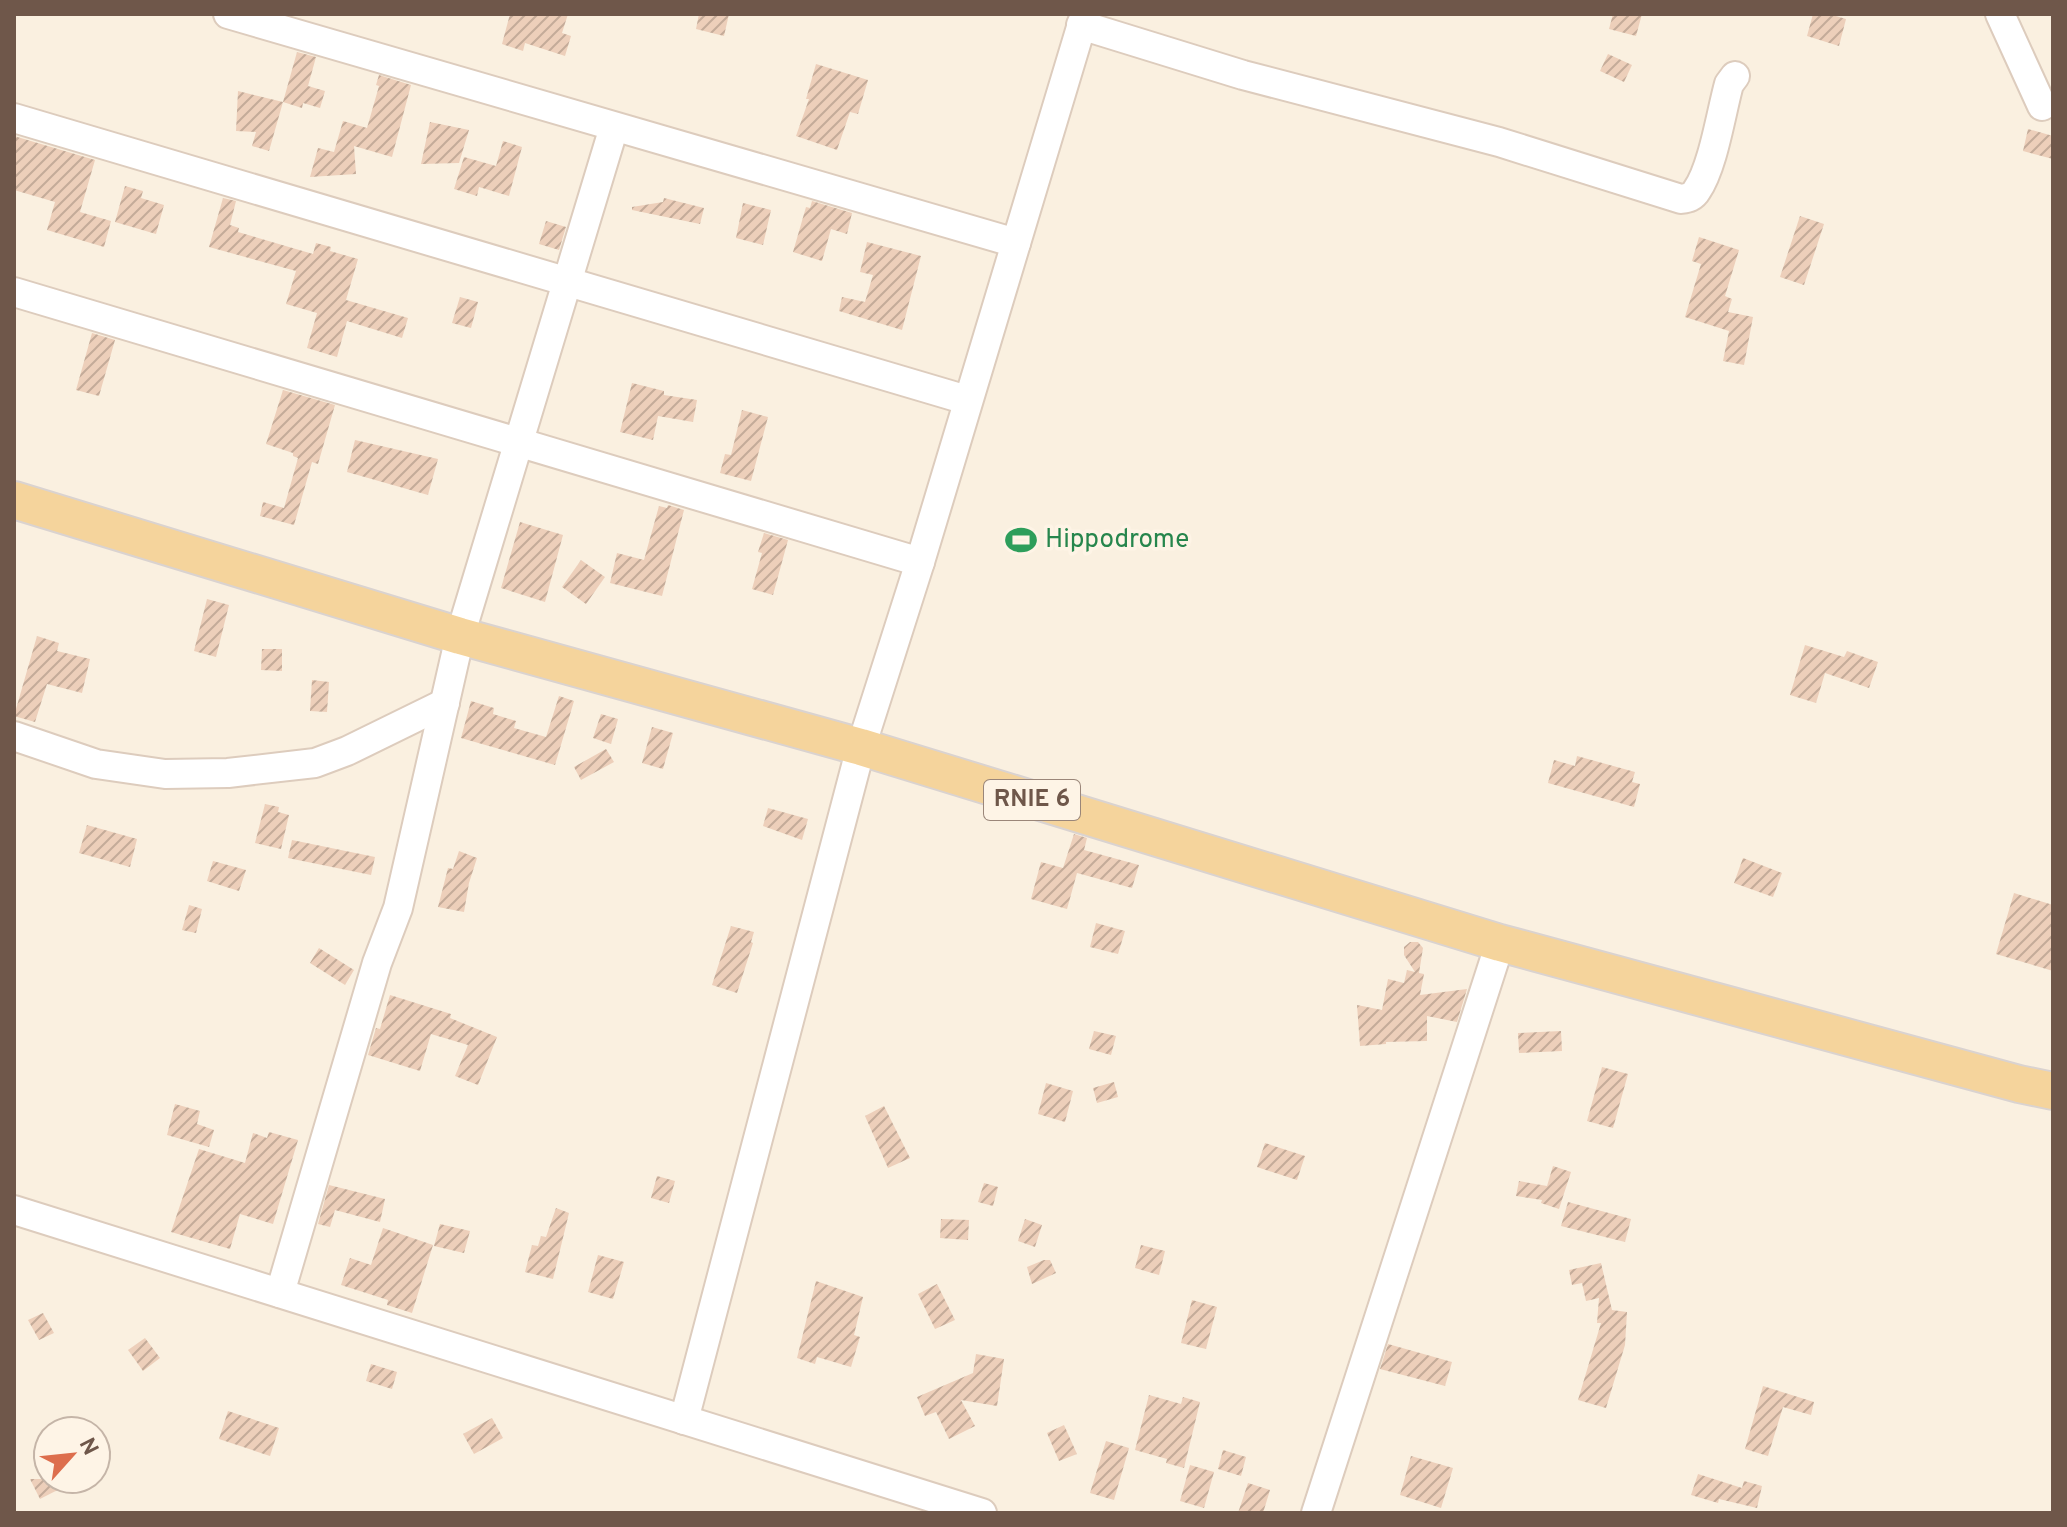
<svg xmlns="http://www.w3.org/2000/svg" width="2067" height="1527" viewBox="0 0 2067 1527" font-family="Overpass,sans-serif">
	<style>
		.building { fill: url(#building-hatch) }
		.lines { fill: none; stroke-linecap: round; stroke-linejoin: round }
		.minor-casing { stroke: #ddccbd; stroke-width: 32 }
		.major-casing { stroke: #dad3d0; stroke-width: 40 }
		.minor { stroke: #fff; stroke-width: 28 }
		.major { stroke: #f5d49c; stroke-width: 36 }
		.labels { text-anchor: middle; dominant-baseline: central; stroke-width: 7; stroke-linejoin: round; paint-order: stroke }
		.shield { fill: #fef4e6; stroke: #9a8679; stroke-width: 2 }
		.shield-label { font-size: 24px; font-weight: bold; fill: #6f574a }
		.leisure-label { font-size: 26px; fill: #27864d; stroke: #fef4e6; text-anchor: start }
	</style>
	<defs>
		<pattern id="building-hatch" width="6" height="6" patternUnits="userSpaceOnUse" patternTransform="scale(2)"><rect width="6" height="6" fill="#edcfba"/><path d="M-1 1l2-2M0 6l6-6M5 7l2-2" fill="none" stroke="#c4ab99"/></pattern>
	</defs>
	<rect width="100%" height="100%" fill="#faf0e0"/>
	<g class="building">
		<polygon points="510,14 568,14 562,33 571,36 565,56 525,43 523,51 502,44"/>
		<polygon points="699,14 729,14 724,36 696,29"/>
		<polygon points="1613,14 1642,14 1636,36 1609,29"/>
		<polygon points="1813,14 1829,14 1846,19 1839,46 1807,36"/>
		<polygon points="297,52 316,57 308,86 325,91 320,108 303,103 302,108 283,102 269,151 252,146 256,132 236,131 238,91 283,102"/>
		<polygon points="1608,54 1632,65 1624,82 1600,71"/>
		<polygon points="816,64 868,80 858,114 850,112 837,150 796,136 809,99 806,99"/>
		<polygon points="379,75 411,85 392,157 354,146 356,174 310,177 318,148 334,152 343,121 367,128 379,86 376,85"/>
		<polygon points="430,122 469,130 459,163 421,164"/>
		<polygon points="2028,129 2053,136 2053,159 2023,151"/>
		<polygon points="14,136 95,160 80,212 111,221 104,247 47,230 55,202 14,190"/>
		<polygon points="503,141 522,147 509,196 479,187 477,196 454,189 464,157 496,166"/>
		<polygon points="125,186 143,191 141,198 164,205 156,234 115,222"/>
		<polygon points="223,198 236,201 230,225 239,228 238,232 313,254 316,243 331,247 330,251 358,259 346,300 408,318 402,338 347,321 337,357 307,348 317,313 286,304 296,271 209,247"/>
		<polygon points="664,198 704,208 700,224 632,210 632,207 663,202"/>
		<polygon points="812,201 852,213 847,234 831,229 822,261 793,252 806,207 810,208"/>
		<polygon points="743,203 771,210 763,245 736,238"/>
		<polygon points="1800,216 1824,224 1804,285 1780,277"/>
		<polygon points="546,221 566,227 559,250 539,244"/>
		<polygon points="1699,237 1739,250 1725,296 1732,299 1728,312 1753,317 1744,365 1723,361 1729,331 1685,317 1701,264 1692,261"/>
		<polygon points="867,242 921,256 902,330 839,311 842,297 865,302 873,275 860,272"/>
		<polygon points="460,297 478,302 471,328 452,323"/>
		<polygon points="92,333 115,340 99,396 76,390"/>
		<polygon points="632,383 664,391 664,395 697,400 693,422 658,416 653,440 620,432"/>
		<polygon points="283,390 335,405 318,464 312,462 294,525 260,516 263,502 284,508 298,458 293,456 293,453 266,444"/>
		<polygon points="742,410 768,417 751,481 720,473 725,454 731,455"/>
		<polygon points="355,440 438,459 428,495 347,472"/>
		<polygon points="668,505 684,510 662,596 610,583 617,553 644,560 659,506 667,508"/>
		<polygon points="520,522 563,535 545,602 501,588"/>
		<polygon points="764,533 788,540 773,595 752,589 762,553 758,552"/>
		<polygon points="581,560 605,577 586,604 562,587"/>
		<polygon points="207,599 229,605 216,657 194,651"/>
		<polygon points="37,636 59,643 57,651 90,659 82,693 47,684 35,722 14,716"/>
		<polygon points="1805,645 1844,657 1847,651 1878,662 1869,688 1825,673 1816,703 1790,695"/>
		<polygon points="262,649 282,649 282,671 261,670"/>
		<polygon points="312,680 329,682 327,712 310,711"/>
		<polygon points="559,696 574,701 555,765 461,738 471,701 494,708 493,714 516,721 514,728 546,737"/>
		<polygon points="601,714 618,719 611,744 593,738"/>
		<polygon points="652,727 673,733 663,769 642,763"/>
		<polygon points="606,749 614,762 581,780 574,767"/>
		<polygon points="1577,756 1635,772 1632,782 1640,784 1634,807 1548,783 1554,760 1575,766"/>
		<polygon points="265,804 279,807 278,812 289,815 281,849 255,843"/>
		<polygon points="768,808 808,819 802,840 763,826"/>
		<polygon points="87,825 137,839 130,867 79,853"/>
		<polygon points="1074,834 1087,838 1084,850 1139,865 1132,888 1077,873 1067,909 1031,899 1041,862 1063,868"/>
		<polygon points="292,840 375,857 371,875 288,858"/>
		<polygon points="459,851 477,858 469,883 464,912 438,907 448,868 453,869"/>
		<polygon points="1743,858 1782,873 1773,897 1734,883"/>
		<polygon points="213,861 246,870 239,891 207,881"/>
		<polygon points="2014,893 2053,905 2053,971 1996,954"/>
		<polygon points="189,905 202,909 196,933 182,930"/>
		<polygon points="1096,923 1125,931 1118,954 1090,947"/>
		<polygon points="731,926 754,932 751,942 753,943 737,993 712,985"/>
		<polygon points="1410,942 1418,942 1423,948 1419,973 1424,974 1420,995 1467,989 1457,1022 1427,1016 1427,1041 1386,1042 1386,1044 1360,1046 1357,1005 1382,1010 1388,979 1404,983 1407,970 1415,972 1404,955 1404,947"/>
		<polygon points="319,948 354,970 345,985 310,963"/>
		<polygon points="390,995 451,1014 450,1018 497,1037 478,1085 455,1076 468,1045 431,1034 420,1071 368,1055 376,1028 380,1029"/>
		<polygon points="1094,1031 1116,1036 1111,1055 1089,1049"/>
		<polygon points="1561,1031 1562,1051 1519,1053 1518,1033"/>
		<polygon points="1602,1067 1628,1074 1613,1128 1587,1121"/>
		<polygon points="1114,1082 1118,1097 1097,1103 1093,1088"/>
		<polygon points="1046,1083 1073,1091 1065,1122 1038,1114"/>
		<polygon points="175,1104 200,1111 197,1124 214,1130 209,1147 167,1135"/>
		<polygon points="884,1106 910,1158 888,1168 865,1116"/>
		<polygon points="269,1132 298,1140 273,1224 240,1214 230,1249 171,1232 199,1149 245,1163 253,1133 267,1138"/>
		<polygon points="1265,1143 1305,1156 1297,1180 1257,1167"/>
		<polygon points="1553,1166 1571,1172 1559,1209 1541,1203 1542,1200 1516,1196 1519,1181 1547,1186"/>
		<polygon points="657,1176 675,1181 669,1203 651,1198"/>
		<polygon points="984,1183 998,1187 993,1206 978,1202"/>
		<polygon points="329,1185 385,1199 380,1222 335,1210 330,1227 318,1224"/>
		<polygon points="1568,1202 1631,1219 1625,1242 1561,1226"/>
		<polygon points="556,1208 569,1213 553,1279 525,1272 532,1245 538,1246 541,1236 546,1237"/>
		<polygon points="941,1219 969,1220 968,1240 940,1238"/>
		<polygon points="1025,1219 1042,1225 1035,1247 1018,1241"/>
		<polygon points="440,1224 470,1231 464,1253 434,1246"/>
		<polygon points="383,1228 433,1245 412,1313 387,1305 388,1300 341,1285 350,1258 371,1265"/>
		<polygon points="1141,1245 1165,1251 1159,1275 1135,1268"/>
		<polygon points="598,1255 624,1262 613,1299 588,1292"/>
		<polygon points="1044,1260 1050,1260 1056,1273 1032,1284 1027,1267"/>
		<polygon points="1601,1263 1612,1310 1627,1312 1625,1345 1606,1408 1578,1400 1601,1323 1597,1323 1599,1298 1586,1301 1582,1283 1572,1285 1569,1270"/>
		<polygon points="816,1281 863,1297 854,1335 860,1337 851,1367 817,1357 815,1364 797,1358"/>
		<polygon points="937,1284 955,1320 935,1329 918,1294"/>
		<polygon points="1192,1300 1217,1307 1206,1349 1181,1343"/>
		<polygon points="43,1313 54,1333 39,1340 28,1320"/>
		<polygon points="145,1338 160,1358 143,1371 128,1350"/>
		<polygon points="1388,1344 1452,1362 1445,1386 1380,1369"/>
		<polygon points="976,1354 1004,1359 997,1406 961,1400 975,1426 949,1439 936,1412 925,1416 917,1397 973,1373"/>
		<polygon points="371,1364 397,1372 392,1389 366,1381"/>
		<polygon points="1763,1386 1814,1402 1811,1415 1783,1407 1768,1456 1745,1449"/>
		<polygon points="1149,1395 1181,1404 1183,1397 1200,1402 1184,1468 1166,1463 1167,1459 1135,1450"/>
		<polygon points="228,1411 279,1428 270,1456 219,1439"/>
		<polygon points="492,1418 503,1438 474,1454 463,1434"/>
		<polygon points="1064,1425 1077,1454 1059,1461 1047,1433"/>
		<polygon points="1106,1441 1129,1448 1114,1500 1090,1493"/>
		<polygon points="1223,1450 1246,1457 1241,1476 1218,1469"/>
		<polygon points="1411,1456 1453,1468 1441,1508 1400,1495"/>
		<polygon points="1190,1465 1214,1472 1204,1508 1180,1501"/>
		<polygon points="1698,1474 1742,1488 1744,1481 1762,1486 1757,1508 1719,1499 1718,1503 1691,1495"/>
		<polygon points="30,1479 79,1479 40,1499"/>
		<polygon points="1248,1483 1270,1490 1263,1513 1238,1513"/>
	</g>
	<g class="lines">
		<defs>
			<g id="minor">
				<polyline points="228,14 1016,243"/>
				<polyline points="2000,14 2042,106"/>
				<path d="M1081 25 1243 75 1499 142 1681 199C1688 198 1693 197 1697 190 1713 167 1721 113 1729 84L1735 76"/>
				<polyline points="14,118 967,400"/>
				<polyline points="14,292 920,562"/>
				<polyline points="14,736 96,764 165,774 228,773 315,763 347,751 445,703"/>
				<polyline points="14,1210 982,1513"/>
				<polyline points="280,1293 377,963 398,908 460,636 614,127"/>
				<polyline points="684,1420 861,747 920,562 1085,14"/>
				<polyline points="1316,1513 1500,943"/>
			</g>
			<polyline id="major" points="14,500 460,636 861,747 1500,943 2019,1084 2053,1091"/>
		</defs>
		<use href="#minor" class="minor-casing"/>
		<use href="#major" class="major-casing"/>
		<use href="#minor" class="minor"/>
		<use href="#major" class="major"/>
	</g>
	<defs>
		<symbol id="stadium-bare" viewBox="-9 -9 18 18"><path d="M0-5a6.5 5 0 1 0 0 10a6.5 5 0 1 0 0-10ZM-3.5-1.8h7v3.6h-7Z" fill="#2e9e5b" stroke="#fef4e6" stroke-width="2.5" paint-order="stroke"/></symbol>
	</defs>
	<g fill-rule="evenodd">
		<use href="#stadium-bare" x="999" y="518" width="44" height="44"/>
	</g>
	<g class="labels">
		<rect class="shield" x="984" y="780" width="96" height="40" rx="6"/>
		<g class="shield-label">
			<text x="1032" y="800">RNIE 6</text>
		</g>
		<g class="leisure-label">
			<text x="1045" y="540">Hippodrome</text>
		</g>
	</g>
	<rect width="2067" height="1527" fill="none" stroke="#6f574a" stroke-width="32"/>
	<g transform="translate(72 1455) rotate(63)"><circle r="38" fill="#fef4e6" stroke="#c5b5a8" stroke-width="2"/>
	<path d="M0-6L14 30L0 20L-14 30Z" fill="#dd6e4d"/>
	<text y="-12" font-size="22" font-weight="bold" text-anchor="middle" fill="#6f574a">N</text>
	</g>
</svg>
